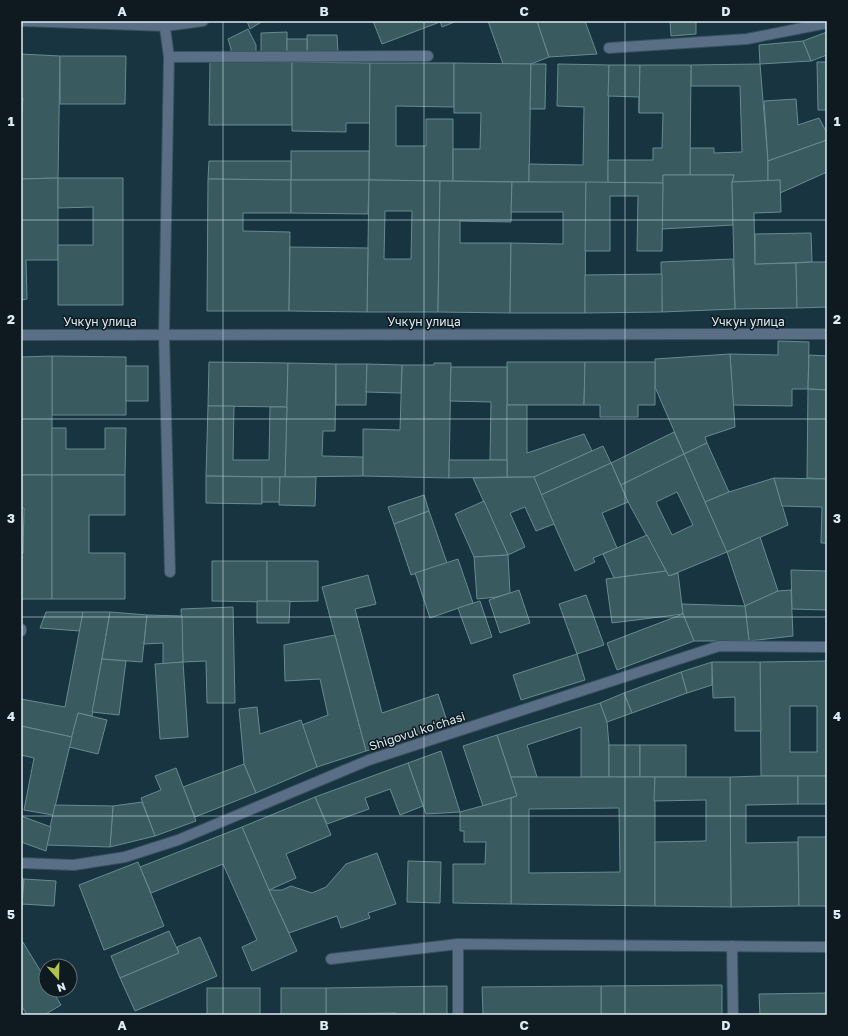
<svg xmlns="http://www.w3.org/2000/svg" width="848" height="1036" viewBox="0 0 848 1036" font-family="'Golos Text',sans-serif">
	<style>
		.building { fill: #395b60; stroke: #678b90; fill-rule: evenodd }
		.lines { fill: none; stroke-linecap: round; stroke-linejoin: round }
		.service-casing { stroke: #37515d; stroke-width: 12 }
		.minor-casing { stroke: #37515d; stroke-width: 12 }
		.service { stroke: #5a6e85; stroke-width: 10 }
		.minor { stroke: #5a6e85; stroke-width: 10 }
		.grid { fill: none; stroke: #dcecf4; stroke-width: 1; stroke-opacity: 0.55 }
		.labels { text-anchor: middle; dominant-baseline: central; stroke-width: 3; stroke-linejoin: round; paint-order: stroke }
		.street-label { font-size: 12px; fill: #dcecf4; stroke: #0e1a1f }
		.neatline { fill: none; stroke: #dcecf4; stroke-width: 1.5 }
		.grid-label { font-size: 13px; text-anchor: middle; font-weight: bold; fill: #dcecf4 }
	</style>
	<rect width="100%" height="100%" fill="#183440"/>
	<g class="building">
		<polygon points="247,21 263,21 250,29"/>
		<polygon points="373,21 440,21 440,22 382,44"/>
		<polygon points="440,21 457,21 442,27"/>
		<polygon points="488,21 537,21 549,57 531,64 503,64"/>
		<polygon points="537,21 585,21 597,54 549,57"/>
		<polygon points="670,21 696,21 696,34 671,36"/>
		<polygon points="248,29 256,45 256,53 231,54 231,49 228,39"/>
		<polygon points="287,32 287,53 261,53 261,33"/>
		<polygon points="827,32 827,55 811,61 803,41"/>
		<polygon points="307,35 337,35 338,53 307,53"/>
		<rect x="287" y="39" width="20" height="14"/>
		<polygon points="803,41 811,61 760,64 759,45"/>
		<polygon points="21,54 60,56 58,178 21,179 21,123 23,98 21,98"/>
		<polygon points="60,56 126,56 125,104 60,104"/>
		<polygon points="210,61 292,62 292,125 209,125"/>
		<polygon points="292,62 370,63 370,123 346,123 346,132 292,131"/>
		<polygon points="817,62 827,62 827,110 818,110"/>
		<polygon points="370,63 454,63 454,107 396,106 396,146 426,146 426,119 453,119 453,181 369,180"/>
		<polygon points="454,63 531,64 529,182 453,181 453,149 480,149 481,113 454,113"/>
		<polygon points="531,64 546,64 545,109 530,109"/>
		<polygon points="558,64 609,65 608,183 529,182 529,164 583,165 584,107 557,106"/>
		<polygon points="760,64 768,161 768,181 732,182 734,175 690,175 690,148 714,148 714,153 742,152 740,86 691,86 691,65"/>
		<polygon points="609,65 640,65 639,113 639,97 608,96"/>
		<polygon points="640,65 691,65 690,175 663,175 663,183 608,183 608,160 653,160 653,148 662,148 663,113 639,113"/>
		<polygon points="796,99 798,125 819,118 827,133 827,140 768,161 764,101"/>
		<polygon points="827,140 827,172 780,193 780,180 768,181 768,161"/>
		<rect x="291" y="151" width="78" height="29"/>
		<polygon points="209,161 291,161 291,180 208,179"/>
		<polygon points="663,175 734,175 732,182 733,225 662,229"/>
		<polygon points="58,178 58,260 26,260 27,299 21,300 21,179"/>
		<polygon points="58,178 123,178 123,305 58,305 58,245 93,245 93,207 58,208"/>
		<polygon points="208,179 291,180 291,213 243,213 243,231 290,232 289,311 207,311"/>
		<polygon points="291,180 369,180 368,214 291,213"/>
		<path d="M369 180 440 181 438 312H367ZM385 211H412L411 259H384Z"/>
		<polygon points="780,180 781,212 754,213 755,264 796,263 797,308 735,309 732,182"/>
		<polygon points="440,181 512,182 511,222 460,221 460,243 511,243 510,313 438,312"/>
		<polygon points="512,182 586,182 585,313 510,313 511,243 563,244 563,212 511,212"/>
		<polygon points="586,182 663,183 662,251 637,251 638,196 610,196 610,251 585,251"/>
		<polygon points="811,233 812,262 755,264 755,234"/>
		<polygon points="290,247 368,248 367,312 289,311"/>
		<polygon points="733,259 735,309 662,312 661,262"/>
		<polygon points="812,262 827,262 827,307 797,308 796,263"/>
		<polygon points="662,274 662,312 585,313 585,275"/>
		<polygon points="778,341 809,342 808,389 792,389 792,406 733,405 730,354 778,355"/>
		<polygon points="730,354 735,427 705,437 707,443 684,454 655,387 655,359"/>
		<polygon points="809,355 827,356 827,390 808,389"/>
		<polygon points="52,356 126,357 126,415 52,415"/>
		<polygon points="52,356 52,475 21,475 21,357"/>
		<polygon points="209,362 288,363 287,407 208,406"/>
		<polygon points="507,362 585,362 584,405 507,405"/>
		<polygon points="585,362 655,362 655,405 638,405 638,417 600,417 600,405 584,405"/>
		<polygon points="288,363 336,364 335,431 323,431 322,456 363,457 363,476 285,477"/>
		<polygon points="434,363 451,363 449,478 363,476 363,429 400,430 402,365 434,365"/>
		<polygon points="336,364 367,364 366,405 336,405"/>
		<polygon points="367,364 402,365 401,393 366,392"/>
		<rect x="126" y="366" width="22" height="35"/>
		<polygon points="451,367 507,367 507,460 490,460 491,402 450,401"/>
		<polygon points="808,389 827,390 827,479 807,478"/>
		<polygon points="507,405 527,405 527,453 584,434 592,451 534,477 507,477"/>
		<polygon points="208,406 234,406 233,460 269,460 270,407 287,407 285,477 206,476"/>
		<polygon points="52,428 66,428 66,449 105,449 105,428 126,428 125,475 52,475"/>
		<polygon points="674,432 684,454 621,485 611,463"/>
		<polygon points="707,443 729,492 705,502 684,454"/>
		<polygon points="603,446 611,463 541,495 534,477"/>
		<path d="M684 454 727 552 669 576 628 502 621 485ZM677 492 693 525 672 535 656 502Z"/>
		<polygon points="449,460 507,460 507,477 449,478"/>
		<polygon points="611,463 628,502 602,513 617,548 593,558 595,562 575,571 541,495"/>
		<polygon points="21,475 52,475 52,599 21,599 21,553 23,553 24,508 21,508"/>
		<polygon points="52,475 125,475 125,515 89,515 89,553 125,553 125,599 52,599"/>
		<polygon points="206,476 262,477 262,504 206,503"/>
		<rect x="262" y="477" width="18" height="25"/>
		<polygon points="280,477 316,477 315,506 279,505"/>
		<polygon points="534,477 554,524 536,531 525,507 510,513 525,547 508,555 473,478"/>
		<polygon points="774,478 788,525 727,552 705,502 729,492"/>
		<polygon points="774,478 827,479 827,543 821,543 822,507 782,506"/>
		<polygon points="424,495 429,511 394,524 388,507"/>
		<polygon points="484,501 508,555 474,557 455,514"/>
		<polygon points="429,511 447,563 411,575 394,524"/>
		<polygon points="647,535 666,571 614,578 603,554"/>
		<polygon points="760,537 778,591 745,606 727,552"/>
		<polygon points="508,555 510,593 497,597 477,599 474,557"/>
		<polygon points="458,559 473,603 430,618 415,573"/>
		<polygon points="212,561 267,561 267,602 212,601"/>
		<polygon points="267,561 318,561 318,601 267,602"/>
		<polygon points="791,570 827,571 827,610 792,609"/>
		<polygon points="666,571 669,576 678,573 683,614 612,623 606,579"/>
		<polygon points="368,575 376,604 355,609 382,713 438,694 448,724 366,751 322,587"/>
		<polygon points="519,590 530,623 500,633 489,600"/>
		<polygon points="791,590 793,636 749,641 745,606 778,591"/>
		<polygon points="586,595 604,645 577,654 559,604"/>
		<polygon points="257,601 290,601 289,623 257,623"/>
		<polygon points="480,601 492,637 471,644 458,608"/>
		<polygon points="682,604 745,606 749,641 694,641 683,614"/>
		<polygon points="233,607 235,703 207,703 206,661 183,662 181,609"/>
		<polygon points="46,612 83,612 80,631 40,628"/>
		<polygon points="83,612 110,612 92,716 78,713 72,737 21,726 21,699 65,707"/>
		<polygon points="110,612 147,615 142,662 102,659"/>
		<polygon points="683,614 694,641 617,670 607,643"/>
		<polygon points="147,615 182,616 183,662 163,664 163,643 144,644"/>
		<polygon points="335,635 366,751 317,767 302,725 328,715 320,679 285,681 284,645"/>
		<polygon points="577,654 585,680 521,700 513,675"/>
		<polygon points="102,659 126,661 119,715 92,712"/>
		<path d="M827 661V776H761L760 662ZM790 706H817V752H790Z"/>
		<polygon points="183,662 188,737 160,739 155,664"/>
		<polygon points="712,662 712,685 687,693 681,672"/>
		<polygon points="712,662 760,662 761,731 735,731 735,697 713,698"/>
		<polygon points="681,672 687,693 632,713 624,693"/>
		<polygon points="624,693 632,713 607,722 600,703"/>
		<polygon points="600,703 607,722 609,745 609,777 581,777 581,727 527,745 537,777 511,777 497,735"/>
		<polygon points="257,707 260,734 301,720 317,767 256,793 244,764 239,709"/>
		<polygon points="78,713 107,720 98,754 69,747"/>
		<polygon points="21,726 72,737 53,815 24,810 34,758 21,755"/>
		<polygon points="497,735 517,796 483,806 463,746"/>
		<rect x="609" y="745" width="31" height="32"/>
		<rect x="640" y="745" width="46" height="32"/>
		<polygon points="441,751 460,812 426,814 408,763"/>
		<polygon points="408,763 423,806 400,815 390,789 365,798 369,809 327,824 315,797"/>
		<polygon points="244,764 256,793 195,817 183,787"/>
		<polygon points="176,768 196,821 155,836 141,798 161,790 155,776"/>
		<polygon points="761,776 798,776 798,804 746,805 746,843 798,842 799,906 731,907 730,777"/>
		<rect x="798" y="776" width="29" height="28"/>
		<path d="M511 777H655V906L511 904V798L517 796ZM619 808 620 872 529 873V809Z"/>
		<polygon points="655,777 730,777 731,907 655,906 655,842 706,841 706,800 654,801"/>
		<polygon points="315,797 331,835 286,854 296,878 269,890 242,827"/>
		<polygon points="511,798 511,904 453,903 453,864 485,864 486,842 464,842 464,831 460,831 460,812"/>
		<polygon points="142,802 155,836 110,847 113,806"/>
		<polygon points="55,805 113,806 110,847 46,845"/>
		<polygon points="21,816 51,827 46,851 21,842"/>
		<polygon points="242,827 269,890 297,951 252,971 242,947 257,940 223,864 151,893 140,867"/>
		<polygon points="798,837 827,837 827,906 799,906"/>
		<polygon points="377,853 396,904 368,913 370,918 341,928 337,916 289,933 269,890 282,890 291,886 312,893 326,887 346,864"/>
		<polygon points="408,861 441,862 440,903 407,902"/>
		<polygon points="138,862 164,926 104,950 79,885"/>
		<polygon points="21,878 24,879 22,909 21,909"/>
		<polygon points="24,879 56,881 54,906 22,904"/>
		<polygon points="169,931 179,953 120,978 111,956"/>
		<polygon points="200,937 217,976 135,1011 120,978 179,953 177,947"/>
		<polygon points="21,939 46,980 46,990 52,990 61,1005 44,1015 27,1015 21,1005"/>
		<polygon points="722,985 722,1015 601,1015 601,986"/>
		<polygon points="447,986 447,1015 396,1015 396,1013 326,1014 326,988"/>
		<polygon points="601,986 601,1015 483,1015 482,987"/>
		<rect x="207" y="988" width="53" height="27"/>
		<rect x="281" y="988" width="45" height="27"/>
		<polygon points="827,993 827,1015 760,1015 759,994"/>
	</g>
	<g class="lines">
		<defs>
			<g id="service">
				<polyline points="609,48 747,39 827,23"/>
				<polyline points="169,57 428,56"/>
				<polyline points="732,946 733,1015"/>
				<polyline points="331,959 458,944 827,947"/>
				<polyline points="458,1015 458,944"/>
			</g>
			<g id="minor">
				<polyline points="21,21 166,26 203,21"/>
				<polyline points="164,21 169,57 164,334 170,572"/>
				<polyline points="21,335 827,334"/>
				<polyline points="21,629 21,631"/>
				<polyline points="21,863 74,865 125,857 178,840 369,760 719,646 827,647"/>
			</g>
		</defs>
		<use href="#service" class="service-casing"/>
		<use href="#minor" class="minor-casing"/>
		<use href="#service" class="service"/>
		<use href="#minor" class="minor"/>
	</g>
	<path class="grid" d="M223 21V1015M424 21V1015M625 21V1015M21 220H827M21 419H827M21 617H827M21 816H827"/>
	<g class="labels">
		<g class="street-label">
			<text x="100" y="321">Учкун улица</text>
			<text x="424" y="321">Учкун улица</text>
			<text x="748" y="321">Учкун улица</text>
			<text transform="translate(417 731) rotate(-18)">Shigovul koʻchasi</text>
		</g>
	</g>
	<rect width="848" height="1036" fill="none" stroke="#0e1a1f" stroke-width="44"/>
	<g transform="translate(58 978) rotate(160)"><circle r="19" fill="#0e1a1f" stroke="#606e74"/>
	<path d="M0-3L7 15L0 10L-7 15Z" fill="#b3c24b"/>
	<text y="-6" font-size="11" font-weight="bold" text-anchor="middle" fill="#dcecf4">N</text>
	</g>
	<rect x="22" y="22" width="804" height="992" class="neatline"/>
	<g class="grid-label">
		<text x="122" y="16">A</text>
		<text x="324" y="16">B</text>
		<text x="524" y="16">C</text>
		<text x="726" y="16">D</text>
		<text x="11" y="126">1</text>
		<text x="837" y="126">1</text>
		<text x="11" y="324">2</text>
		<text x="837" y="324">2</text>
		<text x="11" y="523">3</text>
		<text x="837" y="523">3</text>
		<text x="11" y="721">4</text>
		<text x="837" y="721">4</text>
		<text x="11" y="919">5</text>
		<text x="837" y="919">5</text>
		<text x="122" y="1030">A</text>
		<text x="324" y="1030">B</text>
		<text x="524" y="1030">C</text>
		<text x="726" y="1030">D</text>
	</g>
</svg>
